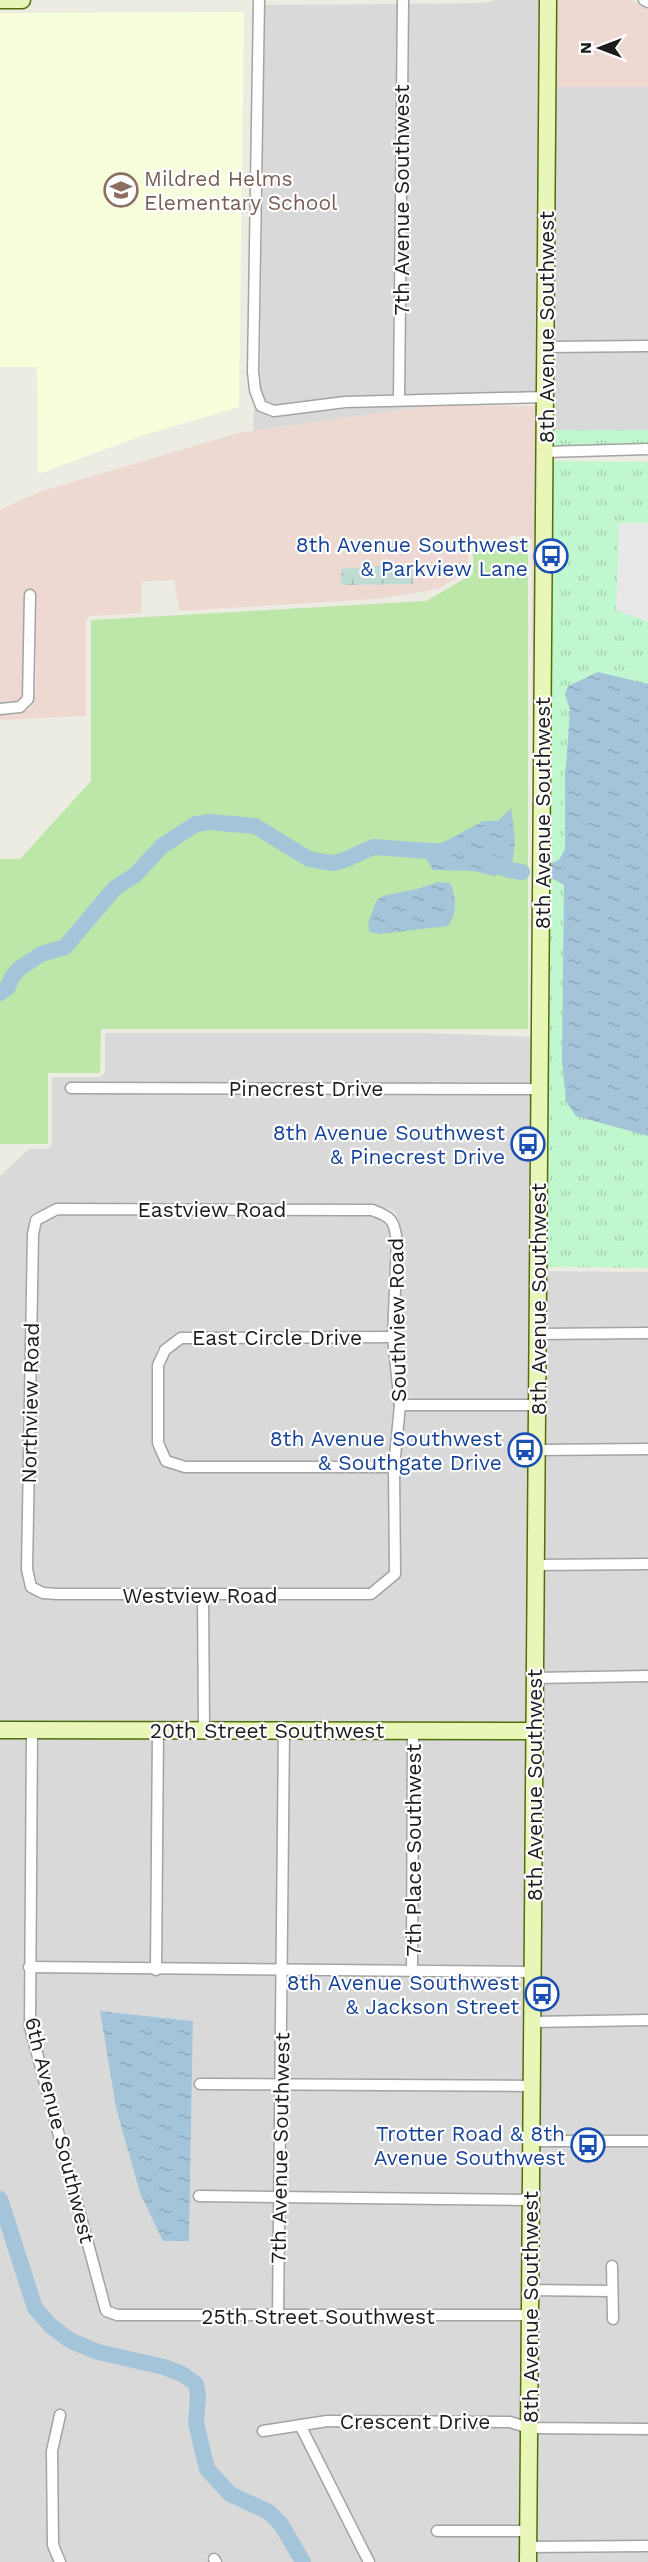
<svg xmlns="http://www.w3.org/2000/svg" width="648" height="2562" viewBox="0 0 648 2562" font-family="'Work Sans',sans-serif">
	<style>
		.residential { fill: #dad9d9; fill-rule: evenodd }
		.commercial { fill: #eed8d2; fill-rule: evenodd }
		.education { fill: #f7fedb }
		.grass { fill: #bde6a9 }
		.wetland { fill: url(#wetland-marsh) }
		.park { fill: url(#park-tufts) }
		.parking { fill: #e8e8e8 }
		.water { fill: url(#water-ripples) }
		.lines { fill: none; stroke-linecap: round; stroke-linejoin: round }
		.river { stroke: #a4c4da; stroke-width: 16 }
		.street-casing { stroke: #a3a3a3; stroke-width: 13 }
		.secondary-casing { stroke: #516e09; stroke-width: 19 }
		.street { stroke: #fff; stroke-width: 10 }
		.secondary { stroke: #e8f6b7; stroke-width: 16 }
		.labels { text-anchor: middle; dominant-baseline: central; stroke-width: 4.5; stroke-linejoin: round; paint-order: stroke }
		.education-label { font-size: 21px; fill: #785e54; stroke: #fff; text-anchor: start }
		.street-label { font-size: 21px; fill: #1c1c1c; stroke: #fff }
		.transit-label { font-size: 21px; fill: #164399; stroke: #fff; text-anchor: end }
	</style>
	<defs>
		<pattern id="wetland-marsh" width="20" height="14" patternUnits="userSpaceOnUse" patternTransform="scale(1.5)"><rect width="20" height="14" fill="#c0dbd3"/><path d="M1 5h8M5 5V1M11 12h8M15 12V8" fill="none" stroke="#a4bbb5"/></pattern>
		<pattern id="park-tufts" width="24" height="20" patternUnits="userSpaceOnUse" patternTransform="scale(1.5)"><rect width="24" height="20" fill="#c0f7ce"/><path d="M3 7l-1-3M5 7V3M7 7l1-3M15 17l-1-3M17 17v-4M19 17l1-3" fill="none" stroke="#a4d3b0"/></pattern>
		<pattern id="water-ripples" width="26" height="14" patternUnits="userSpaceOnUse" patternTransform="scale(1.5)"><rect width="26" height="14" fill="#a4c4da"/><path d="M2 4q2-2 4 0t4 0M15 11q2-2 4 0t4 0" fill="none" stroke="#8da8ba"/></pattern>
	</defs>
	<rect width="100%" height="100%" fill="#edece2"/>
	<g class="residential">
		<polygon points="496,0 539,0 541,86 537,391 505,396 405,395 409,4 483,3"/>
		<polygon points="398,4 394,395 344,397 275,406 266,402 260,389 264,5"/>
		<polygon points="554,87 648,87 648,341 552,342"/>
		<polygon points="648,351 648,430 551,430 552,352"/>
		<polygon points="438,405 253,431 254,408 258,412"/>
		<polygon points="105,1033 424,1033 535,1037 535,1084 66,1083 66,1092 535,1094 532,1400 405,1400 399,1337 403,1240 400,1225 396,1213 391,1209 372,1205 57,1204 32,1214 29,1218 26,1266 22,1569 24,1588 27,1592 57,1599 197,1600 199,1724 0,1725 0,1176 29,1149 48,1149 52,1144 52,1077 100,1077 105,1073"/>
		<polygon points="58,1214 370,1215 385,1220 389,1227 391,1241 388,1332 178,1334 162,1344 157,1349 152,1365 152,1447 164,1466 185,1472 388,1472 389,1572 369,1589 58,1589 45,1588 36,1584 33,1569 38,1235 41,1223"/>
		<polygon points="546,1271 648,1272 648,1328 544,1329"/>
		<polygon points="544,1338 648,1338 648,1444 543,1445"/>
		<polygon points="388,1342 394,1405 389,1462 186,1462 169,1457 163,1443 163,1366 169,1353 183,1343"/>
		<polygon points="405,1410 532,1410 529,1726 210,1724 208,1600 369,1599 371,1601 377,1599 377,1596 398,1578 399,1467"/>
		<polygon points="648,1454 648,1559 542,1560 543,1455"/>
		<polygon points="648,1569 648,1671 541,1673 542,1570"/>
		<polygon points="648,1681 648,2015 538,2017 541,1682"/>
		<polygon points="278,1734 277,1964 161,1965 164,1735"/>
		<polygon points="289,1734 408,1735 407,1964 288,1964"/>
		<polygon points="0,1735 26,1735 25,2027 101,2311 99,2314 102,2317 117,2320 524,2320 524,2421 510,2417 327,2416 257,2428 259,2437 297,2431 363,2562 223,2562 214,2552 206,2558 209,2562 66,2562 59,2544 58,2452 66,2411 56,2409 47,2451 48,2546 54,2562 0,2562"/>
		<polygon points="37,1735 153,1735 150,1965 35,1963"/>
		<polygon points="419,1735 529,1736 527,1967 418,1964"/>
		<path d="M35 1972 277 1974 276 2079H195V2089H276L274 2191H194V2201H274L273 2311H118L111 2308 36 2026ZM100 2011 193 2021 189 2241 140 2193 116 2108Z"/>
		<polygon points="288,1974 527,1977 526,2081 287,2079"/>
		<polygon points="648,2025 648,2136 537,2136 538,2027"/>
		<polygon points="287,2089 526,2090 525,2195 285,2192"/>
		<polygon points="537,2146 648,2146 648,2424 535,2423 536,2295 606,2296 608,2324 619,2323 616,2291 617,2261 607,2261 605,2286 536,2285"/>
		<polygon points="285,2201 525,2205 524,2311 284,2311"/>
		<polygon points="328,2425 509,2427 524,2431 523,2526 432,2526 432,2536 523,2536 523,2562 376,2562 308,2429"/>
		<polygon points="535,2433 648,2434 648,2541 534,2542"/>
		<polygon points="648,2550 648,2562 534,2562 534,2551"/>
	</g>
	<g class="commercial">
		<polygon points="554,0 630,0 648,7 648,87 554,87"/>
		<path d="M438 405 537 406 538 715H532V540L528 536H510L505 541H473L468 546V571L438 589 378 599 179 611 174 580 142 582V613L90 616 86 620V716L0 720V715H12L28 710 33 705 36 689 35 591H24L23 697 17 703 0 705V510L39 492 238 433ZM412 564V584L341 585V569Z"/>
	</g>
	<polygon class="education" points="244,12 239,407 144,435 38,474 37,367 0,367 0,13"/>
	<polygon class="grass" points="510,540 528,540 528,1029 101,1029 100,1073 48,1073 48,1144 0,1144 0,859 20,859 91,781 91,620 426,601 473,574 473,546 509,546"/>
	<polygon class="wetland" points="412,563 413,584 341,585 341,569"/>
	<g class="park">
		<polygon points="551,430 648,430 648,444 551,447"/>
		<polygon points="552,461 648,462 648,1268 546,1267"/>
	</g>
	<polygon class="parking" points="619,523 648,523 648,622 616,610"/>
	<g class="water">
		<polygon points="598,672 648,684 648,1136 576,1116 566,1101 562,1061 564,885 548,876 547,865 559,860 565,849 565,780 570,710 565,694 568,686"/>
		<polygon points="511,808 515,839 513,861 495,876 473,871 433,870 421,851 448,840 483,821 498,821"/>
		<path d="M438 882 450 883C457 898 457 913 448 926L379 934 370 932 368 923 376 901 382 896 417 889Z"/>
		<polygon points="100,2011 193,2021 189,2241 163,2241 140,2193 116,2108"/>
	</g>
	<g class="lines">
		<g class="river">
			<polyline points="483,860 509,870 522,872"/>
			<polyline points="0,993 8,987 12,977 19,969 41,954 65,947 115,888 135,875 162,846 196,824 209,822 255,826 309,859 325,862 335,863 347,859 373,847 444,852"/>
			<polyline points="0,2199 35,2308 51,2326 71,2341 98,2352 164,2367 182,2374 196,2384 198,2395 196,2423 207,2469 230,2494 269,2512 281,2524 303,2562"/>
		</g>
		<defs>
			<g id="street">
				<polyline points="259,0 253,372 255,390 261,406 274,411 345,402 545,397"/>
				<polyline points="644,0 648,2"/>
				<polyline points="546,347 648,346"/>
				<polyline points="399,400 403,0"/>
				<polyline points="545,452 648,449"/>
				<polyline points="0,709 20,707 28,699 30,595"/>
				<polyline points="71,1088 540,1089"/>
				<path d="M57 1209 372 1210C392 1217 394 1220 397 1241L393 1337 400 1405 394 1467 395 1574 371 1594H57L43 1593 31 1587 27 1569 33 1234 36 1220Z"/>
				<polyline points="538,1334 648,1333"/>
				<polyline points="393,1337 181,1338 165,1350 158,1365 158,1443 166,1461 185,1467 394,1467"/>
				<polyline points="400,1405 538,1405"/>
				<polyline points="537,1450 648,1449"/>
				<polyline points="536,1565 648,1564"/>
				<polyline points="203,1595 204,1729"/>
				<polyline points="535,1678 648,1676"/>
				<polyline points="32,1730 30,2027 106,2311 117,2315 530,2315"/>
				<polyline points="29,1967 533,1972"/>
				<polyline points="412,1969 413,1730"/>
				<polyline points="156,1970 158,1730"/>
				<polyline points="532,2022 648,2020"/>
				<polyline points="200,2084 532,2086"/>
				<polyline points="531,2141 648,2141"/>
				<polyline points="199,2196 531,2200"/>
				<polyline points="612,2266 613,2319"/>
				<polyline points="530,2290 611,2291"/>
				<polyline points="278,2316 284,1729"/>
				<polyline points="300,2425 369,2562"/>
				<polyline points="263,2431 327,2421 510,2422 529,2428 648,2429"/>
				<polyline points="437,2531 528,2531"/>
				<polyline points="528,2547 648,2546"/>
				<polyline points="214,2559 216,2562"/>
				<polyline points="60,2562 53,2545 52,2451 60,2415"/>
			</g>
			<g id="secondary">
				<polyline points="0,0 22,0"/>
				<polyline points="0,1730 535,1731"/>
				<polyline points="528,2562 548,0"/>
			</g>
		</defs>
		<use href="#street" class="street-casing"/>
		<use href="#secondary" class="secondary-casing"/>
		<use href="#street" class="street"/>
		<use href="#secondary" class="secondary"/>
	</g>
	<defs>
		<symbol id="school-ring" viewBox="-11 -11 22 22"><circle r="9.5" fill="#fff" stroke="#8d6e63" stroke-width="1.5"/><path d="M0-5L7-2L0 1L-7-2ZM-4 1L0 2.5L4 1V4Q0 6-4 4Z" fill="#8d6e63"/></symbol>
		<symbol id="bus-ring" viewBox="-11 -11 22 22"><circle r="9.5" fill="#fff" stroke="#1a4fb4" stroke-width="1.5"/><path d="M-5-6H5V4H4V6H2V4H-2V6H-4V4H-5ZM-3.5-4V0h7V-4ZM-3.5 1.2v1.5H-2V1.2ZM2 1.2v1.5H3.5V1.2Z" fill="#1a4fb4"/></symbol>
	</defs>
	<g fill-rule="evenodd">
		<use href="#school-ring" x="102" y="171" width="38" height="38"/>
		<use href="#bus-ring" x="532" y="537" width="38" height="38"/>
		<use href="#bus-ring" x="509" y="1125" width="38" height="38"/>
		<use href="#bus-ring" x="506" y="1431" width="38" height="38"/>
		<use href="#bus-ring" x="523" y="1975" width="38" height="38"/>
		<use href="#bus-ring" x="569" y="2126" width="38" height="38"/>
	</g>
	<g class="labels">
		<g class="education-label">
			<text x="144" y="178">Mildred Helms<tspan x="144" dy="24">Elementary School</tspan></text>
		</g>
		<g class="street-label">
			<text transform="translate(401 200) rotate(-90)">7th Avenue Southwest</text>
			<text transform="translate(546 327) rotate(-90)">8th Avenue Southwest</text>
			<text transform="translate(542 813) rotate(-90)">8th Avenue Southwest</text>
			<text x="306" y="1088">Pinecrest Drive</text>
			<text x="212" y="1209">Eastview Road</text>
			<text transform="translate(538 1299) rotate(-90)">8th Avenue Southwest</text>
			<text transform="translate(397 1320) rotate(-91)">Southview Road</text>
			<text x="277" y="1337">East Circle Drive</text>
			<text transform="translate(30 1403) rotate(-89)">Northview Road</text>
			<text x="200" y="1595">Westview Road</text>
			<text x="267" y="1730">20th Street Southwest</text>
			<text transform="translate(534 1785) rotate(-90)">8th Avenue Southwest</text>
			<text transform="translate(413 1850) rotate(-90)">7th Place Southwest</text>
			<text transform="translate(60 2130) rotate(76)">6th Avenue Southwest</text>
			<text transform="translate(280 2148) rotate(-89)">7th Avenue Southwest</text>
			<text transform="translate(530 2307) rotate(-90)">8th Avenue Southwest</text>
			<text x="318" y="2316">25th Street Southwest</text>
			<text x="415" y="2421">Crescent Drive</text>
		</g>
		<g class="transit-label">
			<text x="528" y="544">8th Avenue Southwest<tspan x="528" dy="24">&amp; Parkview Lane</tspan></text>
			<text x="505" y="1132">8th Avenue Southwest<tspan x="505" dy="24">&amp; Pinecrest Drive</tspan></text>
			<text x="502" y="1438">8th Avenue Southwest<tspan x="502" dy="24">&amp; Southgate Drive</tspan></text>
			<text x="519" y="1982">8th Avenue Southwest<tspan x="519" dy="24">&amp; Jackson Street</tspan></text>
			<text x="565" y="2133">Trotter Road &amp; 8th<tspan x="565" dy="24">Avenue Southwest</tspan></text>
		</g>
	</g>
	<g transform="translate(600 48) rotate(270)" stroke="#ffffff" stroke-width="4.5" paint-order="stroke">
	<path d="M0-4.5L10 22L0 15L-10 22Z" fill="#1c1c1c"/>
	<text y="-9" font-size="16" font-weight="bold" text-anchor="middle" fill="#1c1c1c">N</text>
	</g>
</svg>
